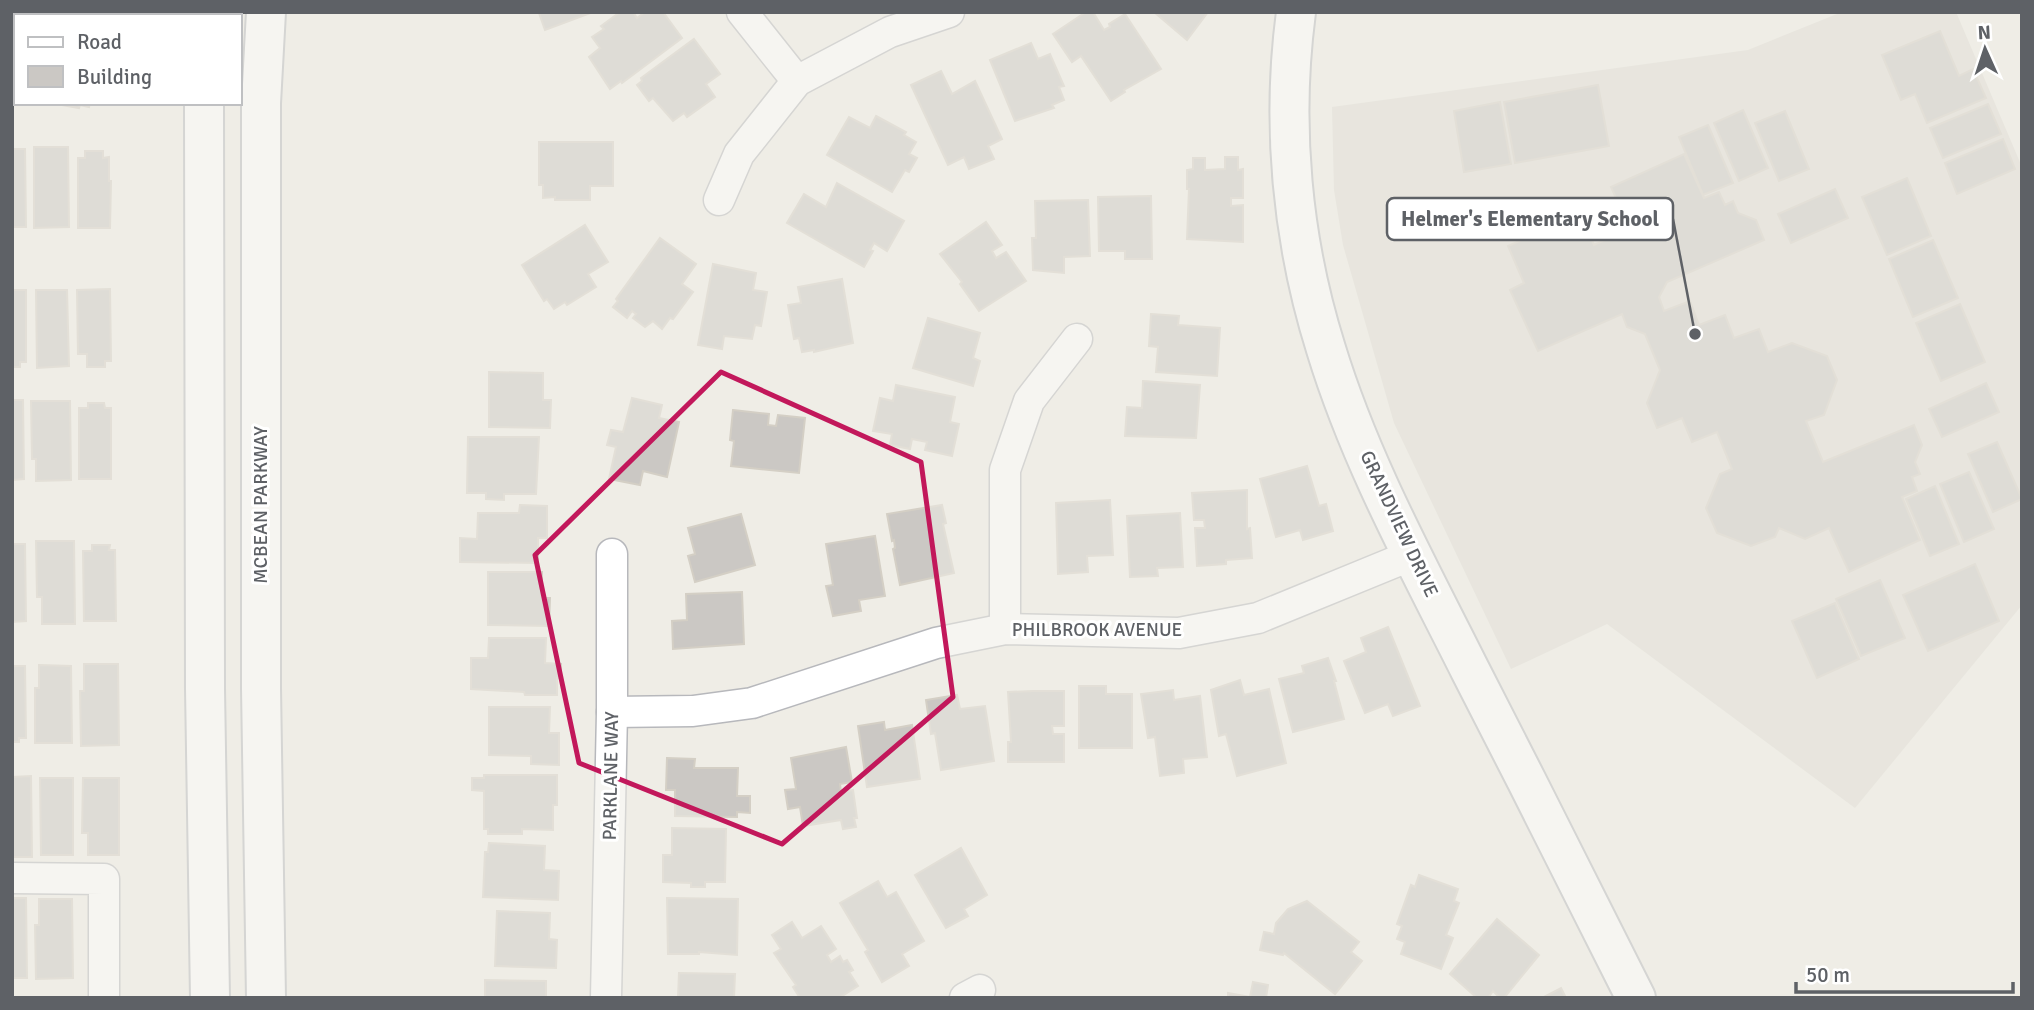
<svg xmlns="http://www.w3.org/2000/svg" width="2034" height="1010" viewBox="0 0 2034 1010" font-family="Signika,sans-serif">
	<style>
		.education { fill: #dfdcd5 }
		.building { fill: #cbc8c4; stroke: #d4cfc5; stroke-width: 2 }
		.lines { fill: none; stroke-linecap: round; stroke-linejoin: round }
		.street-casing { stroke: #b7b8bc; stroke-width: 33 }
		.secondary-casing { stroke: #b5b8bd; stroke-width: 42 }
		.street { stroke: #fff; stroke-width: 30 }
		.secondary { stroke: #fff; stroke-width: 38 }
		.marked { fill: none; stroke: #c2185b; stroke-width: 5; stroke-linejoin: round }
		.labels { text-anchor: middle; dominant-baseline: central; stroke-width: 6; stroke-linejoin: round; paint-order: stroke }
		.street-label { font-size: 19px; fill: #5e6166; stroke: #fff }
		.leader { fill: none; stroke: #5e6166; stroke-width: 2.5 }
		.callout-dot { fill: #5e6166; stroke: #fff; stroke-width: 2.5 }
		.callout { fill: #fff; stroke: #5e6166; stroke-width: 2.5 }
		.callout-label { font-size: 21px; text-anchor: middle; font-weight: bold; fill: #5e6166 }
	</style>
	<rect width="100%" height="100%" fill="#efede6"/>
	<polygon class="education" points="1842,12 1956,12 2022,167 2022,605 1855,808 1607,624 1511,669 1394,423 1343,245 1334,190 1332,107 1748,50"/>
	<g class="building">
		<polygon points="35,12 69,12 83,16 35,16"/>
		<polygon points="593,12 545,30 539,13 540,12"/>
		<polygon points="620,12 633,12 637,18 645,12 663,12 682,38 622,83 621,81 610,89 589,57 600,48 592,37 604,29 601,26"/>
		<polygon points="1086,12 1093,12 1104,30 1110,27 1109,24 1125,14 1161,69 1124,90 1125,92 1111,101 1081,56 1072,62 1053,34"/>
		<polygon points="1154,12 1208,12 1187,40"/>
		<polygon points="1940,31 1959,76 1973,69 1986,98 1927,123 1915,94 1901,100 1882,55"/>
		<polygon points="694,39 720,74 706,84 715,97 687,117 684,113 673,121 653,98 649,101 637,85 642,81 641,78"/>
		<polygon points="1031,43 1038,59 1050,54 1064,86 1059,87 1064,100 1052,105 1054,108 1015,121 990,60"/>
		<polygon points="941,71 952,94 975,81 1002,139 988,146 994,159 969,169 964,157 948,165 911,85"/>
		<polygon points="1598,85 1609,146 1515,163 1504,102"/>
		<polygon points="1500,102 1511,164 1464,172 1454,111"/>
		<polygon points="51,103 90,103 89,107 80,105 79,108"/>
		<polygon points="1988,104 2001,134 1943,158 1930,128"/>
		<polygon points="1743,110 1768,168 1739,181 1714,123"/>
		<polygon points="1785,111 1809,169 1779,181 1755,123"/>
		<polygon points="876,116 906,132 904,135 916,142 909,154 917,158 909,172 905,170 892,192 827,155 849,117 870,128"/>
		<polygon points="1708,125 1733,183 1703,195 1679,137"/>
		<polygon points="2003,139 2015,169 1957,194 1945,163"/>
		<polygon points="539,142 613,142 613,186 590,186 590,200 555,200 555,197 543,198 543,185 539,185"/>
		<polygon points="34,147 68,147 69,227 34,228"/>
		<polygon points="12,149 25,149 26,227 12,227"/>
		<polygon points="85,151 103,151 103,158 109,157 109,181 111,181 110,228 78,228 78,158 85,158"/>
		<polygon points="1684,154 1704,198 1719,192 1725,205 1733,201 1738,213 1756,220 1764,240 1667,282 1659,297 1664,311 1690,301 1699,325 1725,315 1734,338 1759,329 1768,352 1792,343 1827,356 1837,380 1824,415 1806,421 1823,462 1914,425 1922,445 1915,462 1920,474 1912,477 1917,491 1902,497 1920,540 1849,572 1829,528 1805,539 1779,528 1775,537 1751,546 1717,533 1706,508 1720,474 1732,469 1717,432 1692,442 1682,418 1657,428 1647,403 1660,370 1645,334 1627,327 1622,314 1538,351 1510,290 1524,283 1508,246 1580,214 1594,245 1630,229 1611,187"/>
		<polygon points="1225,157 1238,157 1238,170 1243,169 1243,198 1231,198 1231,206 1243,205 1243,242 1187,239 1189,189 1187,189 1187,170 1193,169 1193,158 1205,158 1205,170 1225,169"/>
		<polygon points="1907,178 1931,236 1887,255 1862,197"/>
		<polygon points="837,183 904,221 887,251 874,243 870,250 873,251 864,267 787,223 804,194 826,207"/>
		<polygon points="1835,189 1848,218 1791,243 1778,214"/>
		<polygon points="1151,196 1152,259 1125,259 1125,251 1099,251 1098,197"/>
		<polygon points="1088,200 1090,256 1064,257 1064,273 1033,270 1032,238 1036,238 1035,201"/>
		<polygon points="986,222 1002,245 992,251 996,258 1006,252 1026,281 979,311 960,284 962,282 940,254"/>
		<polygon points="585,225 608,262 588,274 596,287 567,305 565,302 554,309 547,299 544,301 522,265"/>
		<polygon points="660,238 696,264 682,284 693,292 673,319 670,318 662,329 653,321 645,327 633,318 636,314 632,311 627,318 613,307 618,301 616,299"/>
		<polygon points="1933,240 1958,298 1913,317 1889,259"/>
		<polygon points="713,264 756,273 753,290 767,292 761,326 755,325 752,339 724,336 722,349 698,345"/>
		<polygon points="842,279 853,343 814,352 814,350 802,352 799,338 794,339 788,305 801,303 798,287"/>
		<polygon points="110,289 111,361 105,361 105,367 87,367 87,354 78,354 77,290"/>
		<polygon points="12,290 26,290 26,362 20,362 20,367 12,367"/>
		<polygon points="36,290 67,290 69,366 37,368"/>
		<polygon points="1960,304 1985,362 1941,381 1916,323"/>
		<polygon points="1151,314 1179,316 1178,325 1220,328 1217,376 1156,372 1158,347 1149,346"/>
		<polygon points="928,318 980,333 973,358 980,361 973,386 913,368"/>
		<polygon points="489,372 543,373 543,400 551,400 550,428 489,427"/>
		<polygon points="1143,381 1200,385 1196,438 1125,436 1127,407 1142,408"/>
		<polygon points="1986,383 1999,412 1942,437 1929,409"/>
		<polygon points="896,385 955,397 950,422 959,424 952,456 925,450 927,442 912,439 910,449 890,445 892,434 873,431 880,398 893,401"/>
		<polygon points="632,398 662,405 659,418 679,422 667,477 643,471 640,485 609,479 616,447 607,445 611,430 623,432"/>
		<polygon points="12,400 23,400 24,479 12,480"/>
		<polygon points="31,401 70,401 71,480 36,481 36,459 32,459"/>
		<polygon points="88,403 104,403 105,408 111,408 111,479 79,479 79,408 88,408"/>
		<polygon points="733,410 769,414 768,425 776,426 778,415 805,418 799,473 731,466 734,441 730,440"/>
		<polygon points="468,437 539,437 536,494 504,494 504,500 486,499 486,493 467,493"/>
		<polygon points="1997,442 2022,499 1993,512 1968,454"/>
		<polygon points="1307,466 1319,506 1326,504 1333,531 1303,540 1300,530 1276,537 1260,479"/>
		<polygon points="1969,472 1994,529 1964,542 1940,484"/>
		<polygon points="1935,486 1959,544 1930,556 1906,499"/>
		<polygon points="1247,490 1247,529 1250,528 1252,558 1226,560 1226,564 1197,566 1195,528 1205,528 1204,520 1194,520 1192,493"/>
		<polygon points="1110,500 1113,555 1087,556 1088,572 1058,574 1056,503"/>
		<polygon points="520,505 547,506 547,538 538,538 538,563 460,562 460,538 477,539 478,513 519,513"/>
		<polygon points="942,505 946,523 943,524 954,573 900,585 893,549 895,548 894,540 892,541 887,514"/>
		<polygon points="1180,513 1183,567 1157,568 1158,576 1130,577 1127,516"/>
		<polygon points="741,514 755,565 695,582 688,556 695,554 688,528"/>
		<polygon points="875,536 885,596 859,600 861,611 833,616 826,586 833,585 826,544"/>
		<polygon points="36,541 74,541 75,624 42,624 42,597 37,597"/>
		<polygon points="12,544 25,544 26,621 12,622"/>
		<polygon points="92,545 110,545 109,550 115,550 116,621 84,621 83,551 92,551"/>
		<polygon points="1975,564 1999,621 1928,651 1903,595"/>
		<polygon points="488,572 542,572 542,598 550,598 549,626 488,625"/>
		<polygon points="1880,580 1905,638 1861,656 1836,599"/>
		<polygon points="742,592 744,644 673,649 672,621 687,620 686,594"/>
		<polygon points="1835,603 1859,659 1817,678 1792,621"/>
		<polygon points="1388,627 1420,706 1393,716 1388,704 1365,713 1344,661 1366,652 1361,638"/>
		<polygon points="489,638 546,638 545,663 561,664 561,678 557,678 557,695 525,695 524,692 471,689 471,658 488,658"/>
		<polygon points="1328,658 1336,681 1334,681 1344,719 1293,732 1279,679 1304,673 1302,666"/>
		<polygon points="84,664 118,664 119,745 81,746 80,691 84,691"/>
		<polygon points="39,665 71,666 72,743 35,743 35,688 39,688"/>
		<polygon points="12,666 25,666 26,738 19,738 19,742 12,742"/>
		<polygon points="1240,680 1244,695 1269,689 1286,763 1237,776 1226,734 1219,736 1211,690"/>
		<polygon points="1079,686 1106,686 1106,694 1132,694 1132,748 1079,748"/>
		<polygon points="1173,690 1174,700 1200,696 1207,757 1183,759 1184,773 1160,776 1155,737 1148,738 1141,694"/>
		<polygon points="1033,691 1064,691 1064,726 1052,726 1053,734 1064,734 1064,762 1008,762 1008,742 1011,742 1008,692"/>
		<polygon points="957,695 960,709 985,706 994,761 941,770 935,733 931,734 926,700"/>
		<polygon points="489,707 550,707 549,733 559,733 559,765 531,764 531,756 489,755"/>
		<polygon points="884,722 885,730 912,725 920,779 867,787 858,726"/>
		<polygon points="846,747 852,782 840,784 841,792 853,790 857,818 854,818 856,827 843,829 841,820 803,826 800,807 788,809 785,790 796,789 791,758"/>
		<polygon points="667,758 695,759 694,768 738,768 737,796 750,796 750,813 737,812 737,817 675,816 675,790 666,790"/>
		<polygon points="484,775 557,775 557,805 553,805 553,830 522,829 522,834 488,834 488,829 484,829 484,791 472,790 472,778 484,778"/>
		<polygon points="31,776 32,857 12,857 12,777"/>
		<polygon points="40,778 73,778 73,855 41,855"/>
		<polygon points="83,778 119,778 119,855 88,855 88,833 82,833"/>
		<polygon points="672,828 726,829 725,882 705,882 705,887 691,887 691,883 663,882 663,855 672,855"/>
		<polygon points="489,843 545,846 544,870 559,871 558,900 483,897 485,852 488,852"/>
		<polygon points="961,848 987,895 964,909 968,916 946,928 915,875"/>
		<polygon points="1419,875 1458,889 1454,901 1459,903 1446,935 1453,938 1441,969 1401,954 1405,942 1397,939 1402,926 1397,924 1411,885 1415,887"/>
		<polygon points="878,881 887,897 896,892 924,941 902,954 909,966 882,982 865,952 868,950 840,903"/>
		<polygon points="12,898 26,898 27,978 12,978"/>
		<polygon points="667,898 738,899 737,955 699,952 699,954 668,954"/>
		<polygon points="39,899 72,899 73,978 36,979 35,925 39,925"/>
		<polygon points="1307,901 1359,942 1351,952 1362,961 1335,994 1284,953 1283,955 1260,950 1264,932 1274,934 1276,923 1288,909"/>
		<polygon points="497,911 550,913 549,939 557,940 556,968 495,966"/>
		<polygon points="1497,919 1539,955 1504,998 1500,998 1493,991 1488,998 1477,998 1450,974"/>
		<polygon points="792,922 802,938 821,926 836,949 827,955 831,962 840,956 843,962 847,960 853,970 849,972 858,986 839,998 800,998 793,987 796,985 774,953 781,949 772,935"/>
		<polygon points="679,973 735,974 734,998 678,998"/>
		<polygon points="485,980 546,981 546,998 485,998"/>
		<polygon points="1253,982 1268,985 1266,998 1228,998 1228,993 1250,997"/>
		<polygon points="1561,988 1566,998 1542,998"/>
	</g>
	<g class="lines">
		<defs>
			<g id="street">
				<polyline points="742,12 797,81"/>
				<polyline points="719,200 739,154 797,81 890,32 949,12"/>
				<polyline points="1005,629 1005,470 1029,401 1077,339"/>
				<polyline points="612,712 693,711 752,703 936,643 1005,629 1179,633 1258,618 1412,555"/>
				<polyline points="12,878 104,879 104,998"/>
				<polyline points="606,998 612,712 612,554"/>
				<polyline points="965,998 980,990"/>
			</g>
			<g id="secondary">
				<polyline points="266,12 261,103 261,688 266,998"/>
				<path d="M1296 12C1281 125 1292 241 1326 349 1360 461 1418 566 1470 670 1526 779 1581 888 1636 998"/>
				<polyline points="209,16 209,12"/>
				<polyline points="204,103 205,688 210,998"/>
			</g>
		</defs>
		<use href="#street" class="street-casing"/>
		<use href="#secondary" class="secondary-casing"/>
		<use href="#street" class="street"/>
		<use href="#secondary" class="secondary"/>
	</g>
	<path d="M0 0H2034V1010H0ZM721 372 921 462 953 697 782 844 579 763 535 555Z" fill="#efede6" fill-opacity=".55" fill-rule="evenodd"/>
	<path class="marked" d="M721 372 921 462 953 697 782 844 579 763 535 555Z"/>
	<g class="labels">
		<g class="street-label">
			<text transform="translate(261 505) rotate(-90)">MCBEAN PARKWAY</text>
			<text transform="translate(1399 524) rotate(65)">GRANDVIEW DRIVE</text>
			<text x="1097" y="630">PHILBROOK AVENUE</text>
			<text transform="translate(611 776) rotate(-89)">PARKLANE WAY</text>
		</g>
	</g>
	<path class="leader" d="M1695 334L1673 219"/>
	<circle class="callout-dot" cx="1695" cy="334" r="7"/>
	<rect class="callout" x="1387" y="198" width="286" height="42" rx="7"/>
	<g class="callout-label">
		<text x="1530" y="226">Helmer's Elementary School</text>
	</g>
	<rect width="2034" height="1010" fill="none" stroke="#5e6166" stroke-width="28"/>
	<rect x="14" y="14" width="228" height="91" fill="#ffffff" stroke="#bfc0c2" stroke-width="2"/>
	<rect x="28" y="37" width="35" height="10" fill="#ffffff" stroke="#bfc0c2" stroke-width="2"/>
	<text x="77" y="49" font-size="21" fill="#5e6166">Road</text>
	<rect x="28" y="66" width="35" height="21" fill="#cbc8c4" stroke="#bfc0c2" stroke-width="2"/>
	<text x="77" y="84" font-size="21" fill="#5e6166">Building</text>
	<g transform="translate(1985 49) rotate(357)" stroke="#ffffff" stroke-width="5" paint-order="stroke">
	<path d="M0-5L12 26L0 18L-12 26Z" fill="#5e6166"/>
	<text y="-10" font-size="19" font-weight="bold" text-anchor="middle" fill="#5e6166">N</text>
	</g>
	<path d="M1796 982v10h217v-10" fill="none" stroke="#5e6166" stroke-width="3.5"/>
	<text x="1806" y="982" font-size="21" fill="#5e6166" stroke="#ffffff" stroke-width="5" paint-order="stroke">50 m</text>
</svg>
